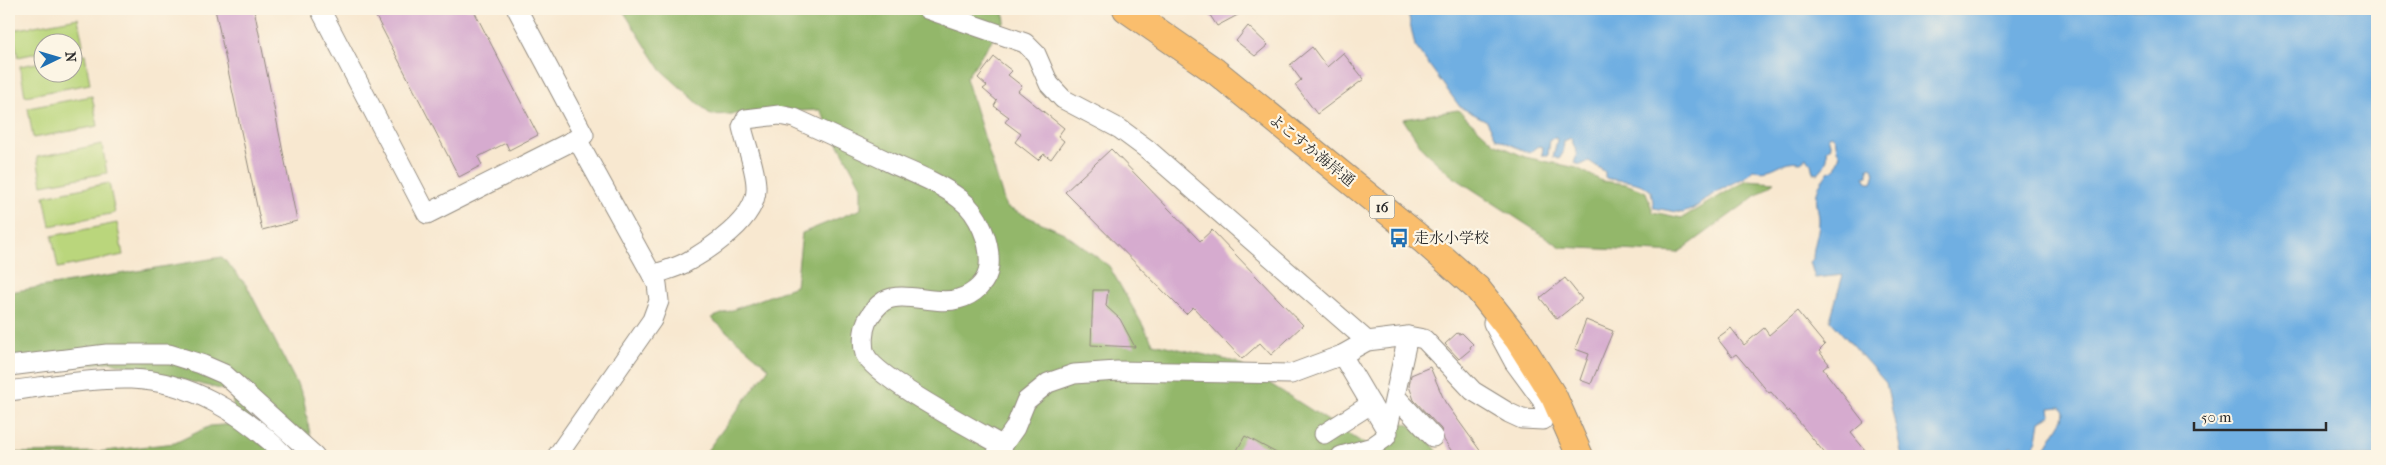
<svg xmlns="http://www.w3.org/2000/svg" width="2386" height="465" viewBox="0 0 2386 465" font-family="'IM FELL French Canon','Noto Serif JP',serif">
	<style>
		.green { fill: #bad67b; stroke: #728053 }
		.forest { fill: #93b76b; stroke: #5f714b }
		.water { fill: #6fafe2; stroke: #4d6d86; fill-rule: evenodd }
		.building { fill: #d6abcf }
		.lines { fill: none; stroke-linecap: round; stroke-linejoin: round }
		.minor-casing { stroke: #928a7e; stroke-width: 21 }
		.highway-casing { stroke: #928a7e; stroke-width: 28 }
		.minor { stroke: #fff; stroke-width: 19 }
		.highway { stroke: #fabe6d; stroke-width: 26 }
		.labels { text-anchor: middle; dominant-baseline: central; stroke-width: 4.5; stroke-linejoin: round; paint-order: stroke }
		.shield { fill: #fcf5e5; stroke: #6a6863; stroke-width: 1 }
		.shield-label { font-size: 14px; font-weight: bold; fill: #2b2b2b }
		.street-label { font-size: 15px; fill: #2b2b2b; stroke: #fcf5e5 }
		.poi-label { font-size: 15px; fill: #2b2b2b; stroke: #fcf5e5; text-anchor: start }
	</style>
	<rect width="100%" height="100%" fill="#fcf5e5"/>
	<filter id="ink" filterUnits="userSpaceOnUse"><feTurbulence type="fractalNoise" baseFrequency=".02" numOctaves="2"/><feDisplacementMap in="SourceGraphic" scale="10" xChannelSelector="R" yChannelSelector="G"/><feConvolveMatrix kernelMatrix="1 2 1 2 8 2 1 2 1" color-interpolation-filters="sRGB"/></filter>
	<filter id="wash" filterUnits="userSpaceOnUse"><feTurbulence type="fractalNoise" baseFrequency=".0096" numOctaves="4" result="noise"/><feDisplacementMap in="SourceGraphic" scale="20" xChannelSelector="R" yChannelSelector="G"/><feGaussianBlur stdDeviation="1.12" result="paint"/><feColorMatrix in="noise" values="0 0 0 0 0 0 0 0 0 0 0 0 0 0 0 0 0 1.4 0 .05"/><feComposite in="paint" operator="in"/></filter>
	<g filter="url(#wash)">
		<rect width="100%" height="100%" fill="#f8e8d0"/>
		<g class="green">
			<polygon points="78,18 83,45 73,47 72,42 42,42 42,52 18,57 13,30"/>
			<polygon points="85,54 90,84 25,96 20,66 42,62 42,72 72,72 73,56"/>
			<polygon points="92,96 98,126 33,138 28,108"/>
			<polygon points="102,144 107,173 42,185 37,157"/>
			<polygon points="109,183 115,213 50,226 44,196"/>
			<polygon points="117,223 123,255 58,268 52,236"/>
		</g>
		<g class="forest">
			<polygon points="622,9 1003,9 1005,21 966,78 1006,207 1064,233 1109,266 1153,343 1236,362 1366,445 1399,421 1421,430 1441,456 703,456 769,368 711,318 796,286 802,233 861,209 861,186 820,110 711,115 661,70"/>
			<polygon points="1458,110 1494,143 1525,157 1577,168 1602,181 1626,184 1646,192 1653,212 1682,218 1747,180 1775,182 1678,253 1561,247 1452,176 1424,151 1403,119"/>
			<polygon points="222,257 247,286 303,396 314,456 9,456 9,453 97,452 175,443 210,426 235,424 232,392 111,362 9,375 10,292"/>
		</g>
		<path class="water" d="M1407 9H2377V456H2035L2044 450 2063 419 2064 412 2061 407 2050 408 2051 415 2040 421 2037 440 2031 451 2026 452 2024 448 2019 447 2016 449 2011 446 2009 447 2008 454 2019 456H1902L1886 383 1830 320 1843 275 1815 278 1810 262 1813 259C1813 245 1819 234 1819 220 1819 210 1814 200 1818 189 1819 183 1825 178 1828 172L1835 169 1840 154 1837 150 1835 138 1831 135 1828 136 1831 147 1827 150C1829 160 1824 168 1817 174L1813 173 1811 164 1806 158 1801 162C1779 158 1776 175 1753 170L1746 177 1716 192 1693 209 1683 213 1654 208 1651 191C1637 179 1623 182 1605 178V172L1589 161 1581 165 1574 163 1577 154 1571 138 1564 141 1563 153 1559 159 1553 157 1557 140 1555 137 1550 140 1548 155H1542L1543 147 1539 146 1529 153 1496 138 1487 121 1460 107 1415 46ZM1871 167 1875 173 1872 183H1868L1864 177 1868 176V168Z"/>
		<g id="blocks">
			<g class="building">
				<polygon points="215,9 254,9 297,221 262,230"/>
				<polygon points="372,9 473,9 538,135 509,150 506,143 478,157 482,165 459,177"/>
				<polygon points="1206,9 1249,9 1217,26"/>
				<polygon points="1248,26 1268,45 1255,56 1236,41"/>
				<polygon points="1312,47 1327,67 1343,53 1364,79 1317,114 1295,85 1301,80 1290,65"/>
				<polygon points="994,57 1012,71 1008,75 1022,86 1018,91 1064,128 1058,136 1064,141 1051,159 1044,154 1038,160 1015,142 1021,134 1005,122 1009,117 994,106 997,101 983,89 987,86 978,78"/>
				<polygon points="1111,149 1200,241 1212,230 1303,325 1271,355 1260,343 1242,359 1193,307 1186,314 1065,192"/>
				<polygon points="1565,278 1582,299 1557,319 1540,298"/>
				<polygon points="1093,290 1108,290 1106,306 1120,319 1135,347 1091,345"/>
				<polygon points="1797,311 1825,345 1819,351 1829,364 1823,369 1864,422 1851,433 1870,456 1827,456 1789,410 1788,412 1771,392 1769,393 1736,354 1732,357 1717,338 1731,328 1744,345 1764,328 1769,335"/>
				<polygon points="1586,320 1613,331 1591,384 1580,380 1589,354 1575,349"/>
				<polygon points="1457,333 1459,334 1462,333 1473,344 1470,347 1471,349 1459,359 1445,344"/>
				<polygon points="1430,367 1445,402 1484,456 1455,456 1444,440 1441,429 1414,400 1409,386 1411,375"/>
				<polygon points="1245,436 1282,456 1244,456 1236,452"/>
			</g>
		</g>
	</g>
	<g filter="url(#ink)">
		<use href="#blocks" fill-opacity="0" stroke="#928a7e" stroke-width="1"/>
		<g class="lines">
			<defs>
				<g id="minor">
					<polyline points="320,9 427,214 584,135 517,9"/>
					<polyline points="927,9 1025,43 1036,54 1049,84 1063,99 1120,129 1147,149 1367,341"/>
					<path d="M653 275C663 271 675 268 685 263 709 250 758 218 756 187 756 169 746 145 742 127L746 119 779 115 794 118C827 133 860 148 893 164 916 174 941 184 960 199 979 213 991 243 989 266 988 282 974 295 958 299 936 306 903 290 884 301 876 306 872 313 867 321 863 330 862 345 865 354 875 378 977 431 1003 446"/>
					<polyline points="1342,355 1388,433"/>
					<polyline points="9,366 107,354 169,354 201,364 224,374 315,456"/>
					<path d="M9 391C49 386 90 378 131 379 190 381 245 414 285 456"/>
					<polyline points="1396,397 1433,437"/>
					<polyline points="1324,434 1371,404"/>
					<polyline points="996,455 1015,428 1026,401 1048,383 1074,374 1117,371 1291,374 1342,355 1367,341 1408,336 1424,339 1473,391 1509,413 1522,419 1543,420 1546,411 1542,400 1514,362 1493,323"/>
					<polyline points="557,456 652,320 659,301 657,284 577,139"/>
					<polyline points="1341,456 1372,447 1386,437 1408,336"/>
				</g>
				<polyline id="highway" points="1126,9 1215,71 1425,242 1477,288 1518,340 1554,397 1580,456"/>
			</defs>
			<use href="#minor" class="minor-casing"/>
			<use href="#highway" class="highway-casing"/>
			<use href="#minor" class="minor"/>
			<use href="#highway" class="highway"/>
		</g>
	</g>
	<defs>
		<symbol id="bus-bare" viewBox="-9 -9 18 18"><path d="M-5-6H5V4H4V6H2V4H-2V6H-4V4H-5ZM-3.5-4V0h7V-4ZM-3.5 1.2v1.5H-2V1.2ZM2 1.2v1.5H3.5V1.2Z" fill="#1f6fb2" stroke="#fcf5e5" stroke-width="2.5" paint-order="stroke"/></symbol>
	</defs>
	<g fill-rule="evenodd">
		<use href="#bus-bare" x="1385" y="224" width="28" height="28"/>
	</g>
	<g class="labels">
		<rect class="shield" x="1369.5" y="195.5" width="25" height="23" rx="4"/>
		<g class="shield-label">
			<text x="1382" y="207">16</text>
		</g>
		<g class="street-label">
			<text transform="translate(1312 150) rotate(39)">よこすか海岸通</text>
		</g>
		<g class="poi-label">
			<text x="1414" y="238">走水小学校</text>
		</g>
	</g>
	<rect width="2386" height="465" fill="none" stroke="#fcf5e5" stroke-width="30"/>
	<g transform="translate(58 58) rotate(85)"><circle r="24" fill="#fcf5e5" stroke="#a8a49b"/>
	<path d="M0-4L9 19L0 12L-9 19Z" fill="#1f6fb2"/>
	<text y="-8" font-size="14" font-weight="bold" text-anchor="middle" fill="#2b2b2b">N</text>
	</g>
	<path d="M2194 422v8h132v-8" fill="none" stroke="#2b2b2b" stroke-width="2.5"/>
	<text x="2201" y="422" font-size="15" fill="#2b2b2b" stroke="#fcf5e5" stroke-width="4" paint-order="stroke">50 m</text>
</svg>
